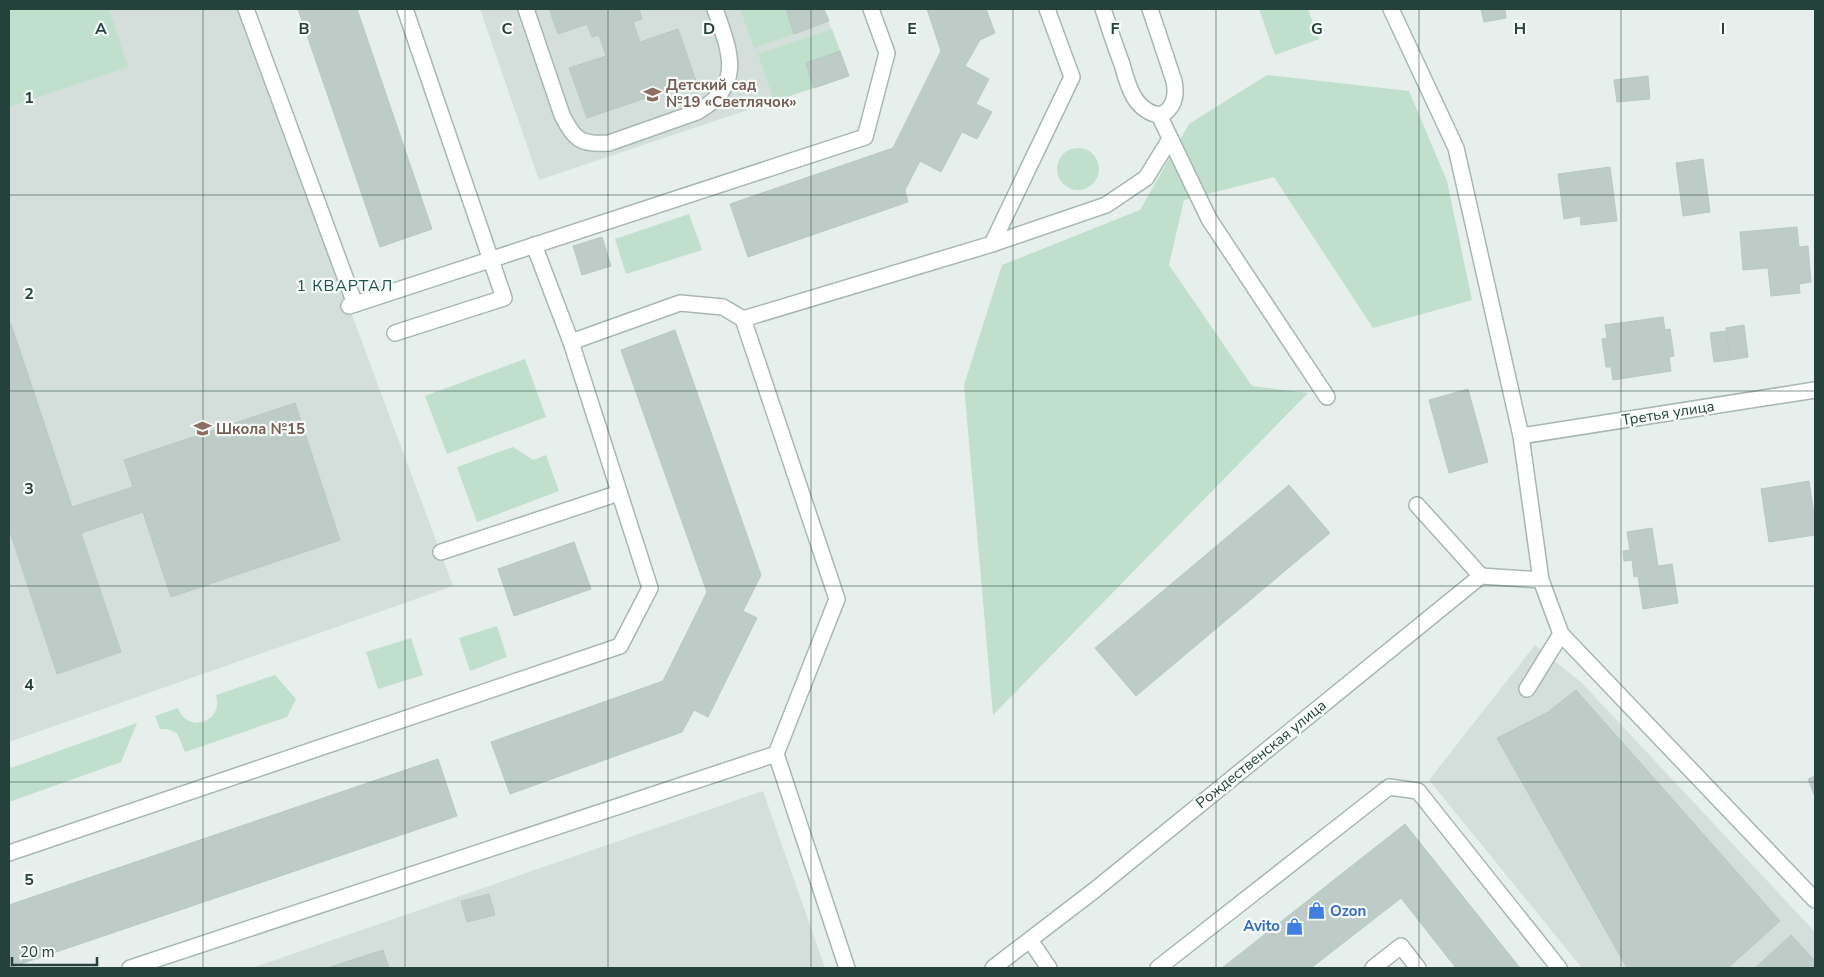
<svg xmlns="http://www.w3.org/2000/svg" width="1824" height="977" viewBox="0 0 1824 977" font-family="'Nunito Sans',sans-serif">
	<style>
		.built { fill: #d4dfdb }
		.green { fill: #c0dfcc }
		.building { fill: #beccc8; stroke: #b8c8c4 }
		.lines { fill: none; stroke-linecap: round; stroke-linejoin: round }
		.minor-casing { stroke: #a8b7b4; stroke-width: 18 }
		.minor { stroke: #fff; stroke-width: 15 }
		.grid { fill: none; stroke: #25413c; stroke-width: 1; stroke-opacity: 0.55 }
		.labels { text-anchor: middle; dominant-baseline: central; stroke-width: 4.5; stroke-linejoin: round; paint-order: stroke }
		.education-label { font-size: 15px; font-weight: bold; fill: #785e54; stroke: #f7fbf9; text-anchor: start }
		.street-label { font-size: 15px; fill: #25413c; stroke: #f7fbf9 }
		.shop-label { font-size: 15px; font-weight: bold; fill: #366cbe; stroke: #f7fbf9; text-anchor: start }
		.neighbourhood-label { font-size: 16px; letter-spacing: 1px; fill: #20534d; stroke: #f7fbf9 }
		.grid-label { font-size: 16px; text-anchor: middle; font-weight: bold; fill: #25413c; stroke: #f7fbf9; stroke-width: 4.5; stroke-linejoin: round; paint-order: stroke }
	</style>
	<rect width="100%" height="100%" fill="#e6efec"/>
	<g class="built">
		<polygon points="9,9 238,9 453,586 9,742"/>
		<polygon points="480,9 824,9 849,76 539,180"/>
		<polygon points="1535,645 1582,683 1815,932 1815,968 1582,968 1429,780"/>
		<polygon points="763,791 825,968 252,968"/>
	</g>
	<g class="green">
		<polygon points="9,9 109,9 128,67 9,107"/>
		<polygon points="740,9 787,9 794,34 754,48"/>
		<polygon points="1259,9 1308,9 1319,39 1275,55"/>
		<polygon points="832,29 840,51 806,63 814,88 774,101 758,54"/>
		<polygon points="1267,75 1409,91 1447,181 1472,300 1373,328 1274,177 1184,200 1169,265 1252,386 1308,393 993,715 964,385 1002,265 1140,210 1189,124"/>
		<circle cx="1078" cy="169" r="21"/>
		<polygon points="689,214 702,250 626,274 615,239"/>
		<polygon points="525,359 546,417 447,454 425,396"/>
		<polygon points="513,447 533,460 546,455 559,491 477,522 457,467"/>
		<polygon points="497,626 507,657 470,671 459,638"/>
		<polygon points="411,638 423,675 378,689 366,652"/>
		<path d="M275 675 296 699 287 717 185 752 177 733 167 729H160L155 716 178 708C187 734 224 723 216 695Z"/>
		<polygon points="137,723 121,762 9,802 9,762 11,768"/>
	</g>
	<g class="building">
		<polygon points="298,9 357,9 432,229 380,247"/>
		<polygon points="549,9 639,9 642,19 633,22 640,42 678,29 696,81 587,118 569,68 606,56 599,35 592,37 587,24 558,34"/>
		<polygon points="786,9 824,9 829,21 794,34"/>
		<polygon points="927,9 986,9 995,33 980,40 965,66 989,79 976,104 992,112 977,139 962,132 941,172 920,161 905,190 908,202 748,257 730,204 893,148 941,51"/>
		<polygon points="1481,9 1505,9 1506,18 1484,22"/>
		<polygon points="840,51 849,76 814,88 806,63"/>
		<polygon points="1648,76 1650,99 1617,102 1614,80"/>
		<polygon points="1703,159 1710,212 1683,216 1676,163"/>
		<polygon points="1610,167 1617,221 1581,225 1580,216 1564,219 1558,174"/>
		<polygon points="1797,227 1799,247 1808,246 1811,282 1799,284 1800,293 1771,296 1768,268 1743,270 1740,232"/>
		<polygon points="602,237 611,266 582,275 573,246"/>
		<polygon points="1663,317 1665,330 1670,329 1674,356 1669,357 1671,371 1613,380 1611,367 1606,367 1602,339 1607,338 1605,325"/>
		<polygon points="11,324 72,507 133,487 124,460 295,403 340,540 171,597 143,512 81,533 121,652 57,674 9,529 9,325"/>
		<polygon points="1744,325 1748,357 1730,360 1726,328"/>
		<polygon points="675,330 761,575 743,611 757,618 708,717 694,710 682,732 510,794 491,742 663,681 707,592 621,350"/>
		<polygon points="1726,331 1730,360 1714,362 1710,333"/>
		<polygon points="1468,389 1488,462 1449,473 1429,400"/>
		<polygon points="1809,481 1815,521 1815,535 1769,542 1761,489"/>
		<polygon points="1289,485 1330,533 1136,696 1095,648"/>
		<polygon points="1652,528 1658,566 1672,564 1678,603 1643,609 1638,576 1634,577 1632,560 1624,561 1623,551 1630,550 1627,532"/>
		<polygon points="574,542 591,589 514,616 498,569"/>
		<polygon points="1576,690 1780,921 1728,968 1627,968 1497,738 1548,712"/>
		<polygon points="438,759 457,816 9,968 9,905"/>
		<polygon points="1815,776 1815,797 1808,779"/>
		<polygon points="1405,824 1520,968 1456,968 1401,898 1311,968 1222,968"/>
		<polygon points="489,894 495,915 467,922 461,901"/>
		<polygon points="1791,935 1815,961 1815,968 1755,968"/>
		<polygon points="383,950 389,968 327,968"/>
	</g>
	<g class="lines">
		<defs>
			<g id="minor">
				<polyline points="246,9 355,304"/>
				<path d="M526 9 562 115C574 140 581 145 609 143L697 112C745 85 730 52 715 9"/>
				<path d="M1103 9C1109 27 1115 46 1122 64 1125 75 1128 87 1134 97 1140 107 1157 122 1168 110 1176 102 1176 91 1174 81L1150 9"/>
				<polyline points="1391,9 1456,148 1521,436 1541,580 1561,634 1815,900"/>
				<polyline points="1159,115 1209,219 1327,397"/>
				<polyline points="992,244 1072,77 1047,9"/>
				<polyline points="349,306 865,137 887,53 871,9"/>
				<polyline points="743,319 992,244 1106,205 1146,178 1170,139"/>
				<polyline points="395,333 504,298 405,9"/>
				<polyline points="1521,436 1815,390"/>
				<polyline points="1417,505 1481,576"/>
				<polyline points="441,552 619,493"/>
				<polyline points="1527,689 1561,634"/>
				<polyline points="776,754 847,968"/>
				<polyline points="9,853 620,646 650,588 571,342 534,245"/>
				<polyline points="1030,940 1049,968"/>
				<polyline points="130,968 776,754 837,599 743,319 723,307 680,303 571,342"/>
				<polyline points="993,968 1096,889 1481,576 1541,580"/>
				<polyline points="1158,968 1389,787 1418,791 1559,968"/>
				<polyline points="1373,968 1401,946 1418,968"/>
			</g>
		</defs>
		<use href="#minor" class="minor-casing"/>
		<use href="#minor" class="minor"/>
	</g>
	<path class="grid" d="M203 9V968M405 9V968M608 9V968M811 9V968M1013 9V968M1216 9V968M1419 9V968M1621 9V968M9 195H1815M9 391H1815M9 586H1815M9 782H1815"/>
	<defs>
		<symbol id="school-bare" viewBox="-9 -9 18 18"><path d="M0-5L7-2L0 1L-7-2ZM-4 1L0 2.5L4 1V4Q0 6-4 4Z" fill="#8d6e63" stroke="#f7fbf9" stroke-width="2.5" paint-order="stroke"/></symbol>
		<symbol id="shop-bare" viewBox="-9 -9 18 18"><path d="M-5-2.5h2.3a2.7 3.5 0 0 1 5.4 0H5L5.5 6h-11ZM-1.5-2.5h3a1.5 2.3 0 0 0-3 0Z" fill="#3f7fe0" stroke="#f7fbf9" stroke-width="2.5" paint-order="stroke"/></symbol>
	</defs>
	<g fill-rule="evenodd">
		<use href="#school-bare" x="640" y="82" width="25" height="25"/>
		<use href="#school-bare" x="190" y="416" width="25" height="25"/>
		<use href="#shop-bare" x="1304" y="898" width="25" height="25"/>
		<use href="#shop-bare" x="1282" y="914" width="25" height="25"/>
	</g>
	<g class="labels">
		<g class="education-label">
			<text x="666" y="85">Детский сад<tspan x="666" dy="17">№19 «Светлячок»</tspan></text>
			<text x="216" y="429">Школа №15</text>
		</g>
		<g class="street-label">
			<text transform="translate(1668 413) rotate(-9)">Третья улица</text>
			<text transform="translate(1261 754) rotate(-39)">Рождественская улица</text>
		</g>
		<g class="shop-label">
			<text x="1330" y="911">Ozon</text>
			<text x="1280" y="926" text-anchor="end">Avito</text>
		</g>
		<g class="neighbourhood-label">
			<text x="345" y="286">1 КВАРТАЛ</text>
		</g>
	</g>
	<g class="grid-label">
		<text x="101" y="34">A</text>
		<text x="304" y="34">B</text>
		<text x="507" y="34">C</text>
		<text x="709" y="34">D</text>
		<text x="912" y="34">E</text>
		<text x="1115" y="34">F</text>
		<text x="1317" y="34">G</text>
		<text x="1520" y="34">H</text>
		<text x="1723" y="34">I</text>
		<text x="29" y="103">1</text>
		<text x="29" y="299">2</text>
		<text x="29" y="494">3</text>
		<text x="29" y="690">4</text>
		<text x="29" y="885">5</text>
	</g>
	<rect width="1824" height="977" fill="none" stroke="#25413c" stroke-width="20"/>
	<path d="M12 957v8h85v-8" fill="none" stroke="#25413c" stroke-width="2.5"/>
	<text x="20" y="957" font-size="15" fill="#25413c" stroke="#f7fbf9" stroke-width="4" paint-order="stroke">20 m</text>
</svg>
